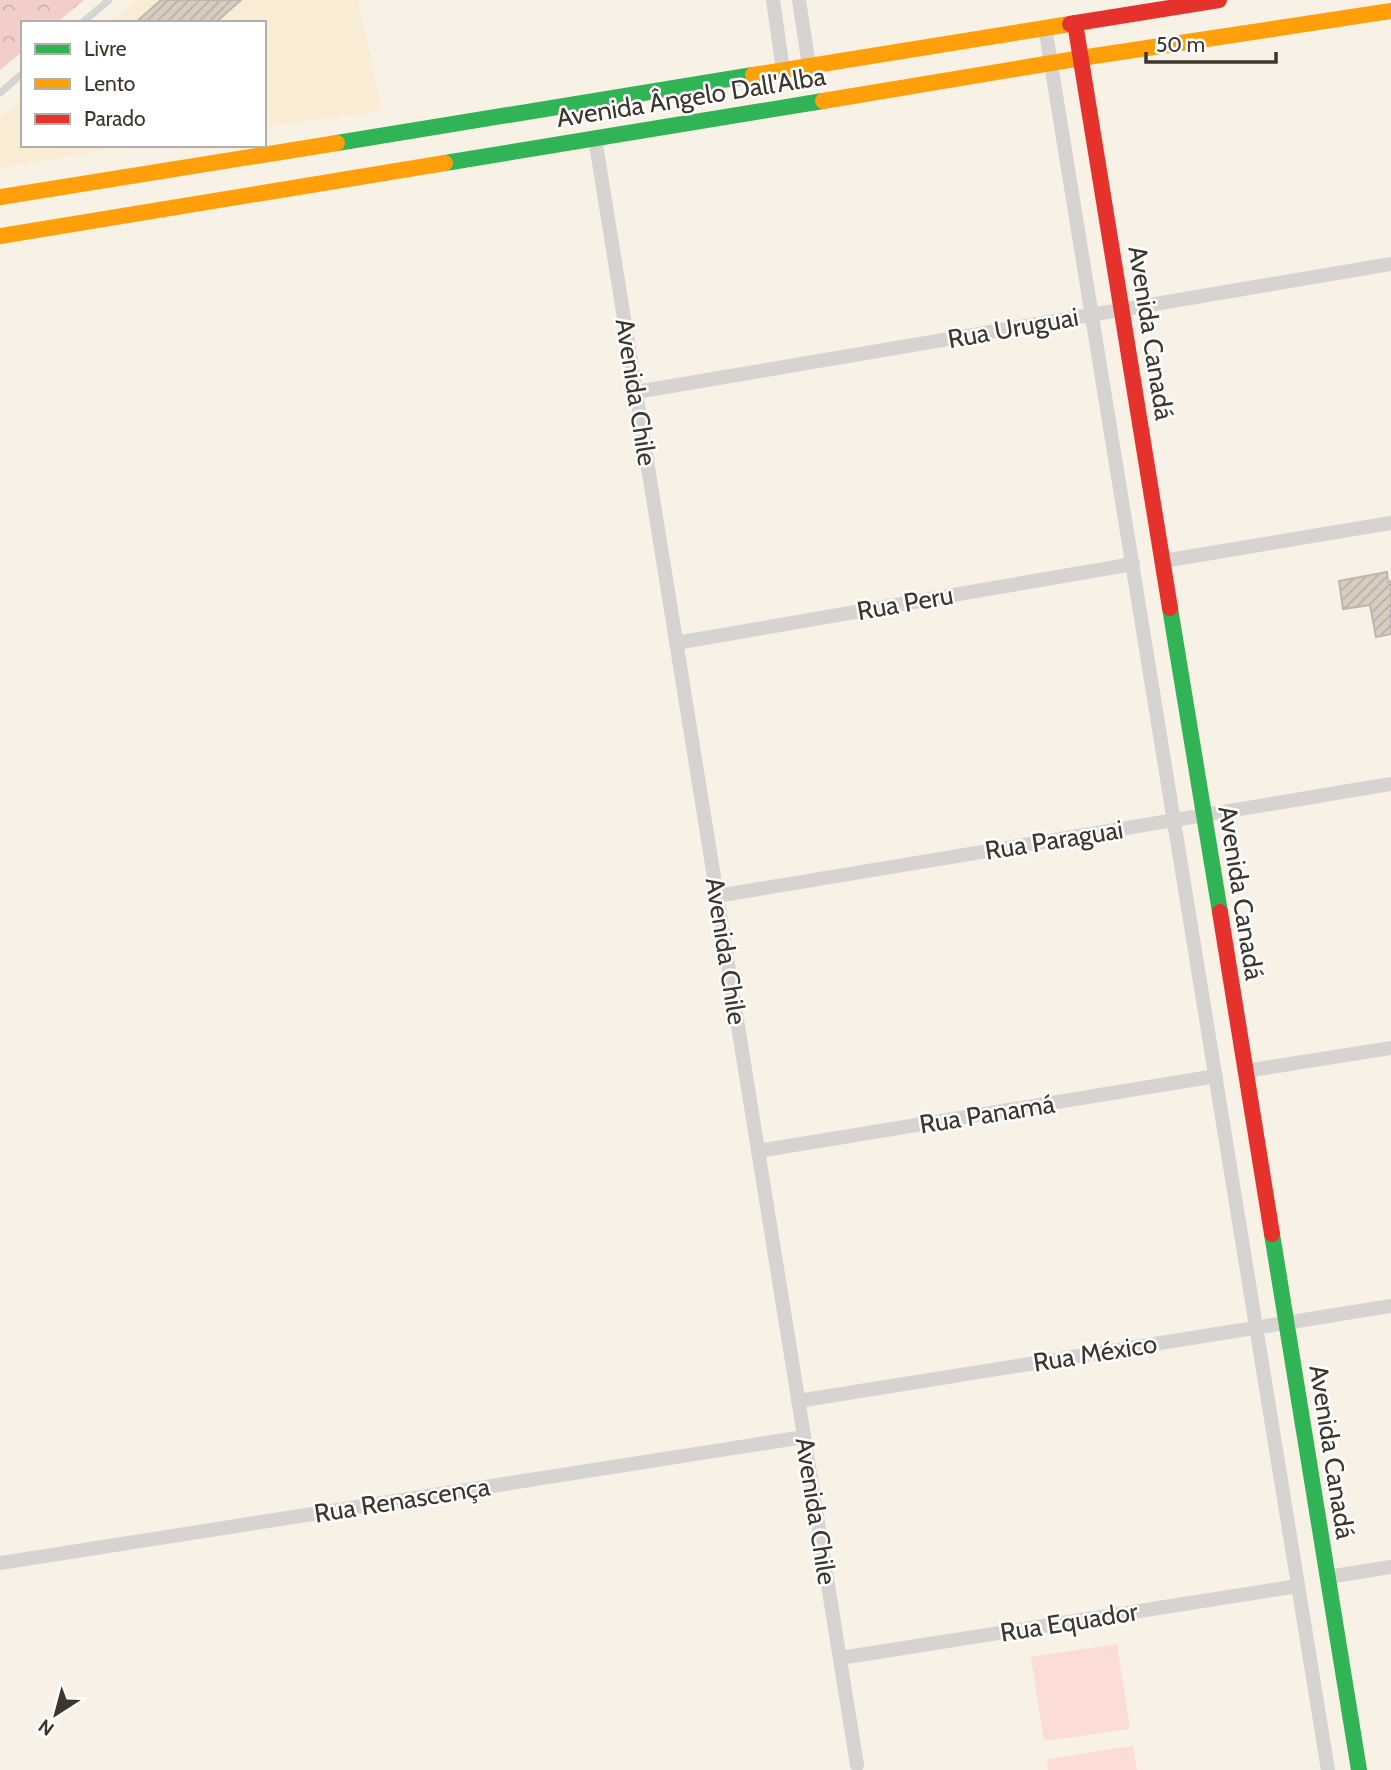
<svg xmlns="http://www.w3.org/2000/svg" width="1391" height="1770" viewBox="0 0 1391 1770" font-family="Cabin,sans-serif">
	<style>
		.built { fill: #f9ecd5 }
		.green { fill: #fbdcd6 }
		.forest { fill: url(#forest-crowns) }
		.building { fill: url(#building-hatch); stroke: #bdb6ae; stroke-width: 2 }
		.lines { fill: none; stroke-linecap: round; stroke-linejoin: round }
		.lane { stroke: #d6d3d0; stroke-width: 7 }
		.street { stroke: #d6d3d0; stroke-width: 14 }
		.fast { stroke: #30b455; stroke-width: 16 }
		.slow { stroke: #ff9f0a; stroke-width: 16 }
		.jam { stroke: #e5322d; stroke-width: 16 }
		.labels { text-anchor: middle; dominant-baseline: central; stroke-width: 5; stroke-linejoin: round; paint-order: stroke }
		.street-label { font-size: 26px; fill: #3c362c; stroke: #fff }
	</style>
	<defs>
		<pattern id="forest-crowns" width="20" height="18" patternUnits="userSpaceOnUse" patternTransform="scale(1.75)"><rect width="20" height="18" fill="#f3cdc8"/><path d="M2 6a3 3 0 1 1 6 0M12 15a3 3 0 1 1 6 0" fill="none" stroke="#d1b1ac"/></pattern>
		<pattern id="building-hatch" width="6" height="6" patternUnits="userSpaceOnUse" patternTransform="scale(1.75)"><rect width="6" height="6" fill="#d9ccc1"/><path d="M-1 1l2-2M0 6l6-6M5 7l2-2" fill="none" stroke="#bbb0a6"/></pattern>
	</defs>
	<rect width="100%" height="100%" fill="#f7f1e6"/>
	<g class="built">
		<polygon points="135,0 358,0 382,111 264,127 264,23 109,23"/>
		<polygon points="23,98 23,145 134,145 0,168 0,118"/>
	</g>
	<g class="green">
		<polygon points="1117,1644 1130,1729 1044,1741 1031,1657"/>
		<polygon points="1133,1746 1137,1770 1048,1770 1047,1759"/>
	</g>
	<polygon class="forest" points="0,0 84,0 56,23 23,23 23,51 0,70"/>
	<g class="building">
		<polygon points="161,0 241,0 215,23 135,23"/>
		<polygon points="1387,572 1388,582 1391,581 1391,634 1376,637 1370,605 1343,609 1339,581"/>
	</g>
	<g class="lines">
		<g class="lane">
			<polyline points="82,23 109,0"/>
			<polyline points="0,93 23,73"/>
		</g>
		<g class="street">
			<polyline points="773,0 783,70"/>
			<polyline points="799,0 809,66"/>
			<polyline points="1045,27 1328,1770"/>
			<polyline points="595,138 857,1765"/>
			<polyline points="636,392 1391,264"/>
			<polyline points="1163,561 1391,523"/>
			<polyline points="676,643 1133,564"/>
			<polyline points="717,896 1391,784"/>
			<polyline points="1246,1071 1391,1048"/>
			<polyline points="758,1151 1216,1076"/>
			<polyline points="798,1401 1391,1306"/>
			<polyline points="0,1563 804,1437"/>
			<polyline points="1328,1577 1391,1567"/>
			<polyline points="840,1658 1298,1586"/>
		</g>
		<g class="fast">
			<polyline points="337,143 753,75"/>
			<polyline points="445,163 823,101"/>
			<polyline points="1170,608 1220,912"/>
			<polyline points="1272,1234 1359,1770"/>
		</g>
		<g class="slow">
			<polyline points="753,75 1070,24"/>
			<polyline points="823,101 1081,58 1391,11"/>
			<polyline points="0,197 337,143"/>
			<polyline points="0,236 445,163"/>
		</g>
		<g class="jam">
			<polyline points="1075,23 1170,608"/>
			<polyline points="1070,24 1219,0"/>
			<polyline points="1220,912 1272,1234"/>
		</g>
	</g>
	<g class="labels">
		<g class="street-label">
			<text transform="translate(691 97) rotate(-9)">Avenida Ângelo Dall'Alba</text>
			<text transform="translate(1013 328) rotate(-10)">Rua Uruguai</text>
			<text transform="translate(1151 333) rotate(81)">Avenida Canadá</text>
			<text transform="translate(636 392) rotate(81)">Avenida Chile</text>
			<text transform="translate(905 603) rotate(-10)">Rua Peru</text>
			<text transform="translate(1054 840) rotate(-9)">Rua Paraguai</text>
			<text transform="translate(1241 893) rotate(81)">Avenida Canadá</text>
			<text transform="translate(726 951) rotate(81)">Avenida Chile</text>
			<text transform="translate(987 1114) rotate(-9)">Rua Panamá</text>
			<text transform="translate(1095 1353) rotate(-9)">Rua México</text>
			<text transform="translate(1332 1452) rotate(81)">Avenida Canadá</text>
			<text transform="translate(402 1500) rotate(-9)">Rua Renascença</text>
			<text transform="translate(816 1511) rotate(81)">Avenida Chile</text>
			<text transform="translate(1069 1622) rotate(-9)">Rua Equador</text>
		</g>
	</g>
	<rect x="21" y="21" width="245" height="126" fill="#ffffff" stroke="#b1afab" stroke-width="2"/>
	<rect x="35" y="44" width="35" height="10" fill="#30b455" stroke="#b1afab" stroke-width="2"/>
	<text x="84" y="56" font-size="21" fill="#3c362c">Livre</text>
	<rect x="35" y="79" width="35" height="10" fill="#ff9f0a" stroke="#b1afab" stroke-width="2"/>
	<text x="84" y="91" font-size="21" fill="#3c362c">Lento</text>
	<rect x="35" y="114" width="35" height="10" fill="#e5322d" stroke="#b1afab" stroke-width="2"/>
	<text x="84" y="126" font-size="21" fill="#3c362c">Parado</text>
	<g transform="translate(56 1714) rotate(216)" stroke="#ffffff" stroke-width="5" paint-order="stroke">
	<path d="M0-5L12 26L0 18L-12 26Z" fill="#3c362c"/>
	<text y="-10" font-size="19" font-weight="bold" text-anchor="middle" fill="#3c362c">N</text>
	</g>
	<path d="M1146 52v10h130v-10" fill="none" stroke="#3c362c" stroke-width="3.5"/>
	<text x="1156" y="52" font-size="21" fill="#3c362c" stroke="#ffffff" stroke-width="5" paint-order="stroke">50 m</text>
</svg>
